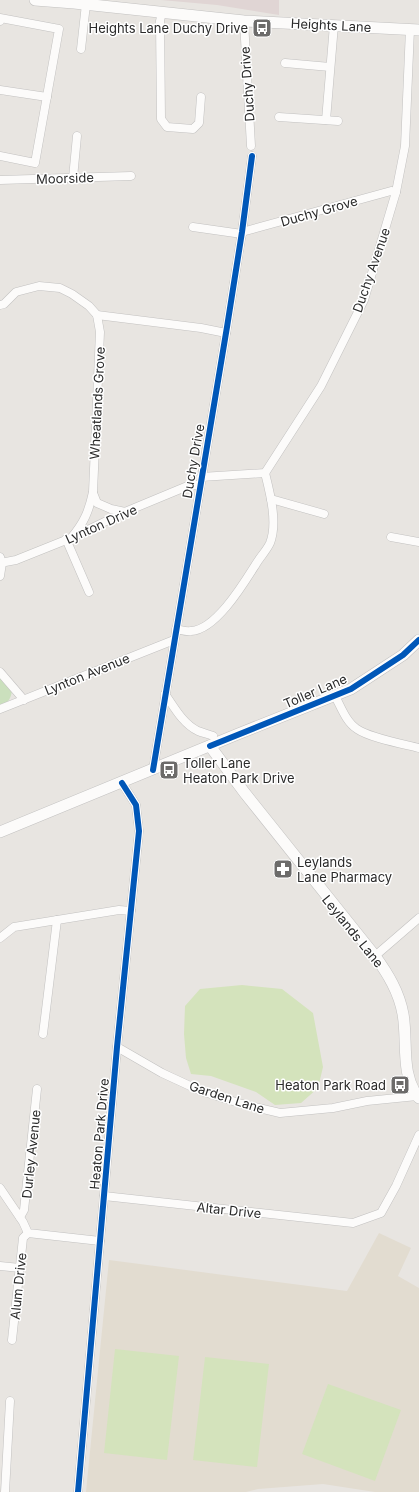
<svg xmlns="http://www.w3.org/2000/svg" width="419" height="1492" viewBox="0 0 419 1492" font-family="Inter,sans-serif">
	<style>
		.education { fill: #e2dcd0 }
		.medical { fill: #e0d5d4 }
		.green { fill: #cbe0bd }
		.pitch { fill: #d4e3bc }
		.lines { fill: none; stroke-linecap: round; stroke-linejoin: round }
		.street-casing { stroke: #c2c1c0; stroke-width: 9 }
		.secondary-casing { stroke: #c2c1c0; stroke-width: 12 }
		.street { stroke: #fcfbfa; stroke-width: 8 }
		.secondary { stroke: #fcfbfa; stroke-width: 11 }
		.cycleway-casing { stroke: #fff; stroke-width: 8 }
		.cycleway { stroke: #0057b8; stroke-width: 6 }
		.labels { text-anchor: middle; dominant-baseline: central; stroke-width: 3; stroke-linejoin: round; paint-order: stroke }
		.street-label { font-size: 13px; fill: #2a2a2a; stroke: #fff }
		.poi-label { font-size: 13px; fill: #2a2a2a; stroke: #fff; text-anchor: end }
	</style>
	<rect width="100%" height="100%" fill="#e8e5e1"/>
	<polygon class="education" points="379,1233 411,1248 398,1276 419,1288 419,1492 375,1492 323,1484 258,1489 246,1492 86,1492 109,1260 347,1291"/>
	<polygon class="medical" points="161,0 279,0 279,15 217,5"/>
	<path class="green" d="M0 675 12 690C11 699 8 703 0 707Z"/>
	<g class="pitch">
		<polygon points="242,985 282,989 313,1013 323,1067 318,1088 301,1103 275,1105 256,1092 211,1076 191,1074 186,1058 184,1034 185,1006 200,989"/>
		<polygon points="115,1349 179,1356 167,1460 104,1453"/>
		<polygon points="205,1357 269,1364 257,1467 193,1460"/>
		<polygon points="328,1384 401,1410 375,1481 302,1454"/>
	</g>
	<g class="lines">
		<defs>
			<g id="street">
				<polyline points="162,12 160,21 161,119 167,127 193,129 199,123 201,97"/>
				<polyline points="0,21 0,18 59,29 35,163 0,156"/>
				<polyline points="244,21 251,146"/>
				<polyline points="81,49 86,4"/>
				<polyline points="285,63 330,67"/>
				<polyline points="0,90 47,97"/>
				<polyline points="279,117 338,121"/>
				<polyline points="326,120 334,25"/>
				<polyline points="73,178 77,136"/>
				<polyline points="0,180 131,176"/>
				<polyline points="193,227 242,234"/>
				<polyline points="242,232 391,191 396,192"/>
				<path d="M0 305 4 304 16 292 39 286 60 288 72 294 89 306 97 315 100 332 93 492C89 511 84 523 71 538"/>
				<polyline points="97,315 201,328 226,333"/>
				<polyline points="201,477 265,473 321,386 364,300 396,192 405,146 410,29"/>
				<polyline points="93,493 97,503 111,509 125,512"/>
				<polyline points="271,499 324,514"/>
				<polyline points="391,537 419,542"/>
				<polyline points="66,539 89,592"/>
				<polyline points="0,557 2,563 0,576"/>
				<polyline points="0,563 16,560 71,538 125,512 190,485 200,485"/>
				<path d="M176 629C181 630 187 632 191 631 216 630 244 583 256 564 260 557 267 550 270 543 278 523 270 493 265 473"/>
				<polyline points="0,672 24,700"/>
				<path d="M165 694C174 707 183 724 198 731 203 733 208 734 213 736"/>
				<path d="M335 696C341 707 346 722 357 729 370 738 403 744 419 748"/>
				<polyline points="0,709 174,640"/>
				<polyline points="153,770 227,327 242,232 252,156"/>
				<polyline points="0,938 14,927 119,910 131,911"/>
				<polyline points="375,956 419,918"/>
				<polyline points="43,1034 57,920"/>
				<polyline points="117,1047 162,1073 201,1091 242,1104 280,1113 333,1108 367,1101 417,1096"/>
				<polyline points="0,1188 23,1222 28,1233 100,1241"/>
				<polyline points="104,1196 353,1223 381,1213 396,1186 419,1135"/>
				<polyline points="20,1217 24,1210 37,1089"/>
				<polyline points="0,1266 20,1268"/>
				<polyline points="12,1340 23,1238 28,1233"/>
				<polyline points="5,1492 10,1401"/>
				<polyline points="78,1492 117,1047 139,831 136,805 122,783"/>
			</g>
			<g id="secondary">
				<polyline points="35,0 74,3 244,21 419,30"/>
				<path d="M210 746 244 792 375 956C388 974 399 992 403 1014 408 1042 400 1075 419 1098"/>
				<polyline points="0,832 238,734 351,689 403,655 419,640"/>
			</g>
		</defs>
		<use href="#street" class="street-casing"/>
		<use href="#secondary" class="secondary-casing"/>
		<use href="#street" class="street"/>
		<use href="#secondary" class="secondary"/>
		<defs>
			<g id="cycleway">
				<polyline points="210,746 351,689 403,655 419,640"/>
				<polyline points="153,770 227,327 242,232 252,156"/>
				<polyline points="78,1492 117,1047 139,831 136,805 122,783"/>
			</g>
		</defs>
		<use href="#cycleway" class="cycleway-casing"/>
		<use href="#cycleway" class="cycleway"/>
	</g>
	<defs>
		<symbol id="bus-square" viewBox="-11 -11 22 22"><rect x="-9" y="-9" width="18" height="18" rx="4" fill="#6c6b6a" stroke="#fff"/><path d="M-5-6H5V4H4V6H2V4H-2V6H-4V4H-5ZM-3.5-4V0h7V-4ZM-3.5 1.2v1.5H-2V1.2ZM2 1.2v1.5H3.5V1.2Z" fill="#fff"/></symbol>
		<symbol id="pharmacy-square" viewBox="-11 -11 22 22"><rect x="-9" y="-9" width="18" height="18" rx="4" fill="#6c6b6a" stroke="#fff"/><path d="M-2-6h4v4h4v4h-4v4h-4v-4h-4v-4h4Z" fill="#fff"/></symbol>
	</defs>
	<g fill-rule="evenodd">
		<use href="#bus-square" x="251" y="17" width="22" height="22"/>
		<use href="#bus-square" x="158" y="759" width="22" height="22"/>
		<use href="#pharmacy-square" x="272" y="858" width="22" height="22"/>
		<use href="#bus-square" x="389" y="1074" width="22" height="22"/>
	</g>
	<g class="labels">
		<g class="street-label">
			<text transform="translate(331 25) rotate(3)">Heights Lane</text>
			<text transform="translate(247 84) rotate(-94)">Duchy Drive</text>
			<text transform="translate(65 178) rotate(-2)">Moorside</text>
			<text transform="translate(319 211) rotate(-16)">Duchy Grove</text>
			<text transform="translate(371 270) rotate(-71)">Duchy Avenue</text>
			<text transform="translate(97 403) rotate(-87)">Wheatlands Grove</text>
			<text transform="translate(193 461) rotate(-80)">Duchy Drive</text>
			<text transform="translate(101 524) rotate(-24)">Lynton Drive</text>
			<text transform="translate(87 674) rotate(-22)">Lynton Avenue</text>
			<text transform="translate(315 691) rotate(-23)">Toller Lane</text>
			<text transform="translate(353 931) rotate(51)">Leylands Lane</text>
			<text transform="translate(227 1097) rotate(18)">Garden Lane</text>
			<text transform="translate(99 1134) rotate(-85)">Heaton Park Drive</text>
			<text transform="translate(31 1154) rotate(-84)">Durley Avenue</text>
			<text transform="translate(229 1210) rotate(6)">Altar Drive</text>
			<text transform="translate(18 1286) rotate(-84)">Alum Drive</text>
		</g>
		<g class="poi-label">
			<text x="248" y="28">Heights Lane Duchy Drive</text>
			<text x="183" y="763" text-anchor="start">Toller Lane<tspan x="183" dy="15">Heaton Park Drive</tspan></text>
			<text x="297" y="862" text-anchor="start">Leylands<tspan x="297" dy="15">Lane Pharmacy</tspan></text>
			<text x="386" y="1085">Heaton Park Road</text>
		</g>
	</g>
</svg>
